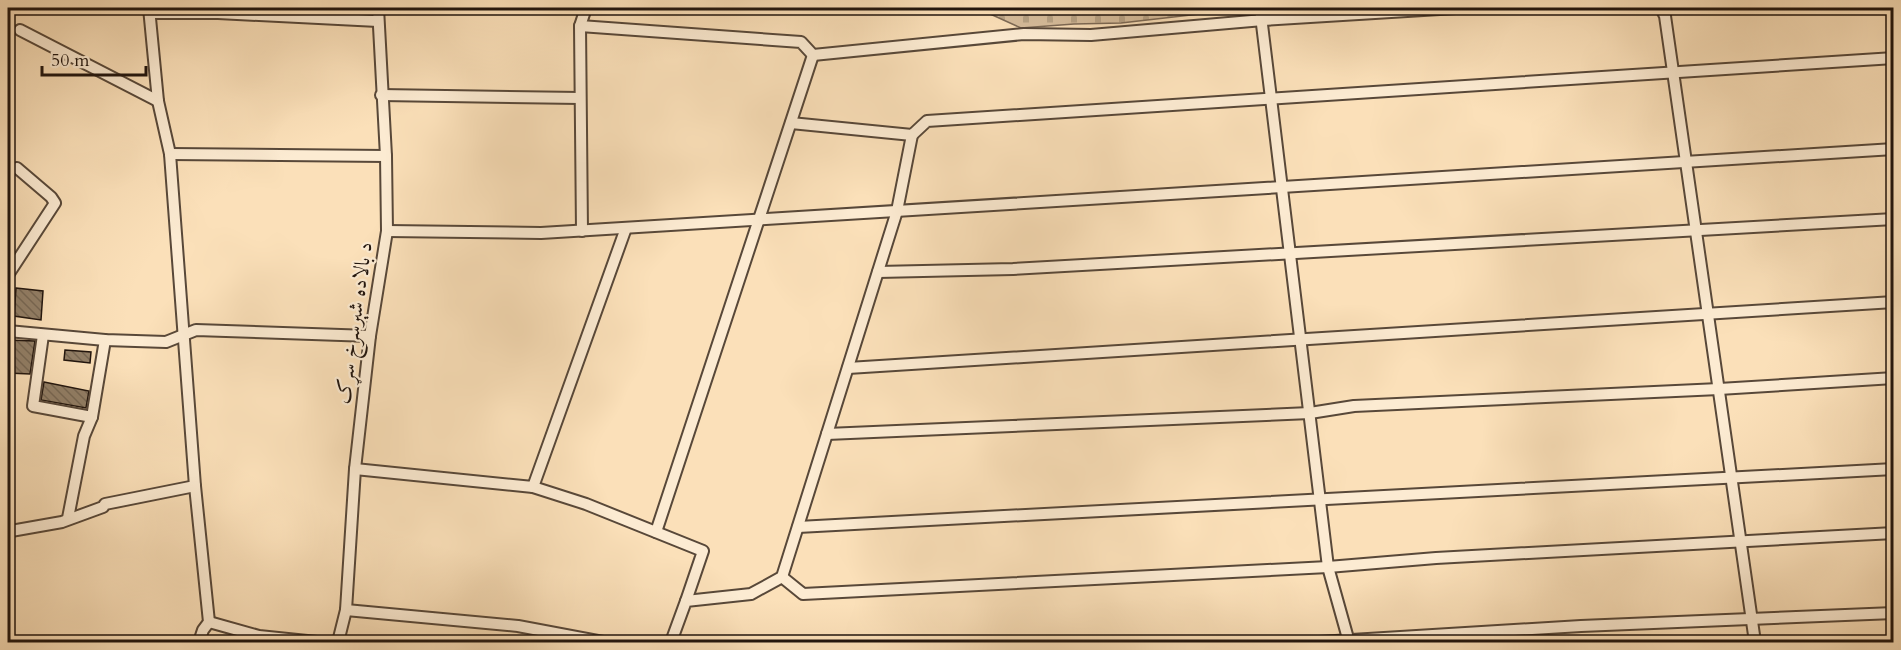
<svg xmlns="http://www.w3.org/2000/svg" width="1901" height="650" viewBox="0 0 1901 650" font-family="Cardo,Amiri,serif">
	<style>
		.cemetery { fill: url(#cemetery-stones); stroke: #7c6955; stroke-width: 1.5 }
		.building { fill: url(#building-back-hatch); stroke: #21150e; stroke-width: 1.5 }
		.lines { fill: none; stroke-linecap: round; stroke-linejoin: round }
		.street-casing { stroke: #584839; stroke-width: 14 }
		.street { stroke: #fcebd2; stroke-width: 10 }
		.labels { text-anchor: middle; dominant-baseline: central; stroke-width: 4.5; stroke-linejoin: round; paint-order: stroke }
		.street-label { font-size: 21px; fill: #21150e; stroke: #fcebd2 }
	</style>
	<defs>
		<pattern id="cemetery-stones" width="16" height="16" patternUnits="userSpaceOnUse" patternTransform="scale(1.5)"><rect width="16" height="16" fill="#d6bd9c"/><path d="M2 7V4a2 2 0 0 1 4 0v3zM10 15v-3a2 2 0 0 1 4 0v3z" fill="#b7a285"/></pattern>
		<pattern id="building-back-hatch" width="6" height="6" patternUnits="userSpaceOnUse" patternTransform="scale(1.5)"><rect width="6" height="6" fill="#927f67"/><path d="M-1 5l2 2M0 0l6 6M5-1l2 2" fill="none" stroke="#776753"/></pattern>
	</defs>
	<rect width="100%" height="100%" fill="#fbe0b9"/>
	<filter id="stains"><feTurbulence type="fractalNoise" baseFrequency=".00333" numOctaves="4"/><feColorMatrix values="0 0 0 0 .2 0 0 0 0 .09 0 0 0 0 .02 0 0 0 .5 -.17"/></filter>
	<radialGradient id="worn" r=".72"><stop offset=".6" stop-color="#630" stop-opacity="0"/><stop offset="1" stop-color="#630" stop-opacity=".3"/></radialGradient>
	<polygon class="cemetery" points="977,8 1252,8 1121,23 1074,24 1021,28"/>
	<g class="building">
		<polygon points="16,288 43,291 41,320 14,316"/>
		<polygon points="8,340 35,341 30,374 8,373"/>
		<polygon points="65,350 91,352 90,363 64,360"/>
		<polygon points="44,382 89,391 86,408 41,400"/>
	</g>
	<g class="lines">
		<defs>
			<g id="street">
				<polyline points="149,8 158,101 170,154 195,486 209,622 203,630 199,642"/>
				<polyline points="1260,8 1328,567 1349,642"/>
				<polyline points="1661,8 1665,16 1755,642"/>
				<polyline points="150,13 218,13 378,21"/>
				<polyline points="580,26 801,42 813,55 1024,34 1091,35 1263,20 1456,8"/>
				<polyline points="20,30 158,101"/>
				<polyline points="381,95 580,98"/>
				<polyline points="791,123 912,135 927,121 1894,58"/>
				<polyline points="170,154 386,156"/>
				<polyline points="387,231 541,233 1894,149"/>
				<polyline points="582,231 580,26 586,8"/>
				<polyline points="878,272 1013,269 1894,219"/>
				<polyline points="8,275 55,203 51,197 17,168"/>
				<polyline points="8,331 105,340 166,342 196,330 370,336"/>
				<polyline points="43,335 33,406 92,417 105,340"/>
				<polyline points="848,368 1894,302"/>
				<polyline points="827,434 1310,413 1354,406 1719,389 1894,378"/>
				<polyline points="355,469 533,487 586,504 703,551 686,601"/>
				<polyline points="533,487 626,228"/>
				<polyline points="68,518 84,436 92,417"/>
				<polyline points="798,527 1894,469"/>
				<polyline points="656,532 813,55"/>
				<polyline points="8,533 11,531 62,522 103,507 105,504 195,486"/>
				<polyline points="782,577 803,594 1328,567 1436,558 1894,533"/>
				<polyline points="346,610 518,626 603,642"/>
				<polyline points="209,622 259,636 317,642"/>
				<polyline points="338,642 346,610 355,469 370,336 387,231 386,156 378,8"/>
				<polyline points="671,642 686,601 751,594 782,577 897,211 912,135"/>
				<polyline points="1319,642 1581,626 1894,613"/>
			</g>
		</defs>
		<use href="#street" class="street-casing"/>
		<use href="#street" class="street"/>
	</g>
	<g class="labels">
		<g class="street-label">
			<text transform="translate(354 323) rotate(-82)">د بالاده شېرسرخ سړک</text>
		</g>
	</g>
	<rect width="1901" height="650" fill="none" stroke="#fbe0b9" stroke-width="30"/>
	<rect x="9" y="9" width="1883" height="632" fill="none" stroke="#21150e" stroke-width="3"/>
	<rect x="15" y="15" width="1871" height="620" fill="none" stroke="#21150e" stroke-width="1.5"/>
	<path d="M42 66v9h104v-9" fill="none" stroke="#21150e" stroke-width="3"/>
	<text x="51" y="66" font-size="18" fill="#21150e" stroke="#fcebd2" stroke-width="4.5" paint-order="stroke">50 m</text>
	<rect width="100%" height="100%" filter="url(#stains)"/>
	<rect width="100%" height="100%" fill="url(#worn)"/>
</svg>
